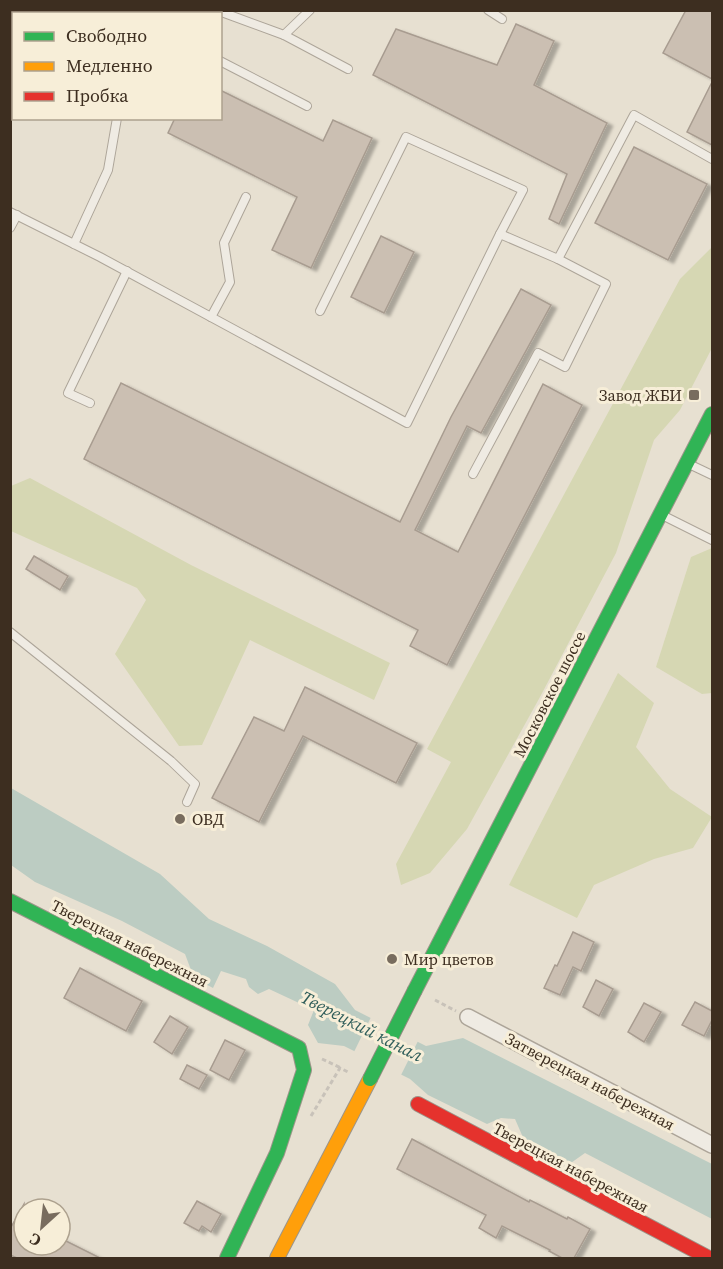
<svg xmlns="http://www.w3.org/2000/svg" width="723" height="1269" viewBox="0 0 723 1269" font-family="'Source Serif 4',serif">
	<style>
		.green { fill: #d6d7b3 }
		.water { fill: #bcccc2 }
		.pier { fill: #e7e0d1 }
		.building { fill: #cbbfb2; stroke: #a89c90; stroke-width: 1.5; filter: url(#shadow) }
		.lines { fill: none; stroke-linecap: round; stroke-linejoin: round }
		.lane-casing { stroke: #ada599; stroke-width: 10 }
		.street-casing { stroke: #ada599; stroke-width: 18 }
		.fast-casing { stroke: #9c958a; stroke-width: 16 }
		.slow-casing { stroke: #9c958a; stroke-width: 16 }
		.jam-casing { stroke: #9c958a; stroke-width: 16 }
		.path { stroke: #c8c2b9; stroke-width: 3; stroke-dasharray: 4.5 3; stroke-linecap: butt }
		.lane { stroke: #efebe3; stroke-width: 8 }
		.street { stroke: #efebe3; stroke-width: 15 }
		.fast { stroke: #30b455; stroke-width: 14 }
		.slow { stroke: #ff9f0a; stroke-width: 14 }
		.jam { stroke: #e5322d; stroke-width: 14 }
		.fast-bridge-casing { stroke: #928b80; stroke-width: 16; stroke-linecap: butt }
		.fast-bridge { stroke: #30b455; stroke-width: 14 }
		.poi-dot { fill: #786c5e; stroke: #f7eed8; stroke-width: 2 }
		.labels { text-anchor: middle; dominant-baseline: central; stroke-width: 6; stroke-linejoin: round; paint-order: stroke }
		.poi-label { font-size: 16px; fill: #3d2e20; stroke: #f7eed8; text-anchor: start }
		.street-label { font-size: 16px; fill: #3d2e20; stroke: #f7eed8 }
		.water-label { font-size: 18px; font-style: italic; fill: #2f5d5a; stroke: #f7eed8 }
	</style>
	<defs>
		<filter id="shadow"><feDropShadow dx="5.5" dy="3" stdDeviation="1.5" flood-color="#0004"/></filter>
	</defs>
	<rect width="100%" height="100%" fill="#e7e0d1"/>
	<g class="green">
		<polygon points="712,247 712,348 680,410 654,440 616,553 540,697 467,829 430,873 401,885 396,864 451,762 427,749 680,279"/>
		<polygon points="30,478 191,565 390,663 374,700 250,640 202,745 179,746 115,654 146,600 137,588 11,531 11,486"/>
		<polygon points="712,548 712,693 702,694 656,667 691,557"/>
		<polygon points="618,673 654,703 636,747 670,789 712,817 693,848 654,859 594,885 577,918 509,885"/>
	</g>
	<polygon class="water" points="11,788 160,874 209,919 267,946 335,984 355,1010 426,1046 463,1038 712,1164 712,1219 585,1153 568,1165 525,1142 515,1119 501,1118 487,1124 428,1095 410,1079 344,1046 318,1043 308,1025 314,1010 269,989 258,994 249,987 246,979 221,971 213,988 194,978 185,954 122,921 35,882 11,865"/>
	<polygon class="pier" points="372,1015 419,1039 400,1077 353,1054"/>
	<g class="building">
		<polygon points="686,10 712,10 712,79 663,53"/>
		<polygon points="516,24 554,41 534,85 607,123 559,224 549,219 567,174 373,75 396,29 497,65"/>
		<polygon points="712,82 712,145 687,132"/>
		<polygon points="220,90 323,141 333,120 372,138 311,268 272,250 297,197 168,133 175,118 220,118"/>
		<polygon points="634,147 707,184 668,260 595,223"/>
		<polygon points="381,236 414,252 384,313 351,297"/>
		<polygon points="521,289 551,305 481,433 467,426 415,530 458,552 543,384 582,405 447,665 410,646 418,630 84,459 121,383 400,522 451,417"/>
		<polygon points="34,556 68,576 60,590 26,569"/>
		<polygon points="305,687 417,743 396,783 303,736 259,822 212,798 254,717 284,731"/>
		<polygon points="573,932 594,942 581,971 573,967 560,995 544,988 555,965 557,966"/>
		<polygon points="80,968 142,1001 126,1031 64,998"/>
		<polygon points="596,980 613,989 599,1016 583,1007"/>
		<polygon points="695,1002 712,1011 712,1020 704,1036 682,1025"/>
		<polygon points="644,1003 661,1012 644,1042 628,1032"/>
		<polygon points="170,1016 188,1027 172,1054 154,1042"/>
		<polygon points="225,1040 245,1050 229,1080 210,1070"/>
		<polygon points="187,1065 207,1075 199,1089 180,1079"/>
		<polygon points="412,1139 529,1202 530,1200 567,1219 568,1217 590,1229 574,1258 562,1258 549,1251 550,1250 502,1226 496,1238 479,1228 486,1215 397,1169"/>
		<polygon points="197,1201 221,1214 211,1232 202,1226 199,1231 184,1223"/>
		<polygon points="24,1204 24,1245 60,1245 60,1238 100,1258 17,1258 10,1255 10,1229"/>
	</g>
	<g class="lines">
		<defs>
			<g id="lane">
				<polyline points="216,10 284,35 310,10"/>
				<polyline points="488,10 502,19"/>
				<polyline points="157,14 160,10"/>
				<polyline points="284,35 348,69"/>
				<polyline points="220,61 307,106"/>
				<polyline points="10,212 100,257 407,423 500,234 558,259 634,115 712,159"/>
				<polyline points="10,228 17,215"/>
				<polyline points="74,244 108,170 117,118"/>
				<polyline points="320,311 406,137 523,190 500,234"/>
				<polyline points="211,317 230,282 224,243 246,197"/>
				<polyline points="90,403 68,393 127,271"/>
				<polyline points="691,465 712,475"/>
				<polyline points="473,474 538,353 565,367 606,284 558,259"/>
				<polyline points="666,517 712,540"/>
				<polyline points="10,632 171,761 195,784 187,802"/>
			</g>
			<polyline id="street" points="468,1017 712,1145"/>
			<g id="fast">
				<polyline points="10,901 299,1048 304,1070 277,1153 227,1258"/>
				<polyline points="415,990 712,414"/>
			</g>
			<polyline id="slow" points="277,1258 370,1079"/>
			<polyline id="jam" points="418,1104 709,1258"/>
		</defs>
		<use href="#lane" class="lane-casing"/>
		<use href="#street" class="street-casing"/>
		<use href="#fast" class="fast-casing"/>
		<use href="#slow" class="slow-casing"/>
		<use href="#jam" class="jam-casing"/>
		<g class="path">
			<polyline points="435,1000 456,1011"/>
			<polyline points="322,1059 341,1068"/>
			<polyline points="311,1116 340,1068 348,1072"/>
		</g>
		<use href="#lane" class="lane"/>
		<use href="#street" class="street"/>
		<use href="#fast" class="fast"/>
		<use href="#slow" class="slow"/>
		<use href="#jam" class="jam"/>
		<defs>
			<polyline id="fast-bridge" points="370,1079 415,990"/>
		</defs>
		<use href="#fast-bridge" class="fast-bridge-casing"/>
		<use href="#fast-bridge" class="fast-bridge"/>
	</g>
	<g class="poi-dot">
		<rect x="688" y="389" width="12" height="12" rx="3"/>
		<circle cx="180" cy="819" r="6"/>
		<circle cx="392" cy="959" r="6"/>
	</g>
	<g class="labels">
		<g class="poi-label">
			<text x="682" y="395" text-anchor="end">Завод ЖБИ</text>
			<text x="192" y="819">ОВД</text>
			<text x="404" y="959">Мир цветов</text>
		</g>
		<g class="street-label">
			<text transform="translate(549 694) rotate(-63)">Московское шоссе</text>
			<text transform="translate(130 943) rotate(27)">Тверецкая набережная</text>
			<text transform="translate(590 1081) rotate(28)">Затверецкая набережная</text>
			<text transform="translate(571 1167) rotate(28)">Тверецкая набережная</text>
		</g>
		<g class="water-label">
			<text transform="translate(362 1026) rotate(27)">Тверецкий канал</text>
		</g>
	</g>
	<rect width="723" height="1269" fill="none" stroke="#3d2e20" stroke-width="24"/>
	<rect x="12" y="12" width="210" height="108" fill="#f7eed8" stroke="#ada18e" stroke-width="1.5"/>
	<rect x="24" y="32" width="30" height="9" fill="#30b455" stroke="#ada18e" stroke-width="1.5"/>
	<text x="66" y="42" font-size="18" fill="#3d2e20">Свободно</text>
	<rect x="24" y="62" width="30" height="9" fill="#ff9f0a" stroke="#ada18e" stroke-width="1.5"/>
	<text x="66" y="72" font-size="18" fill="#3d2e20">Медленно</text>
	<rect x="24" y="92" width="30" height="9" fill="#e5322d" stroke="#ada18e" stroke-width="1.5"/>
	<text x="66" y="102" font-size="18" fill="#3d2e20">Пробка</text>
	<g transform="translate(42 1227) rotate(207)"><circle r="28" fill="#f7eed8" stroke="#ada18e" stroke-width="1.5"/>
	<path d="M0-4.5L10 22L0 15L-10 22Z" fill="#786c5e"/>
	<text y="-9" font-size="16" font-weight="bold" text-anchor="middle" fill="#3d2e20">С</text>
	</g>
</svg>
